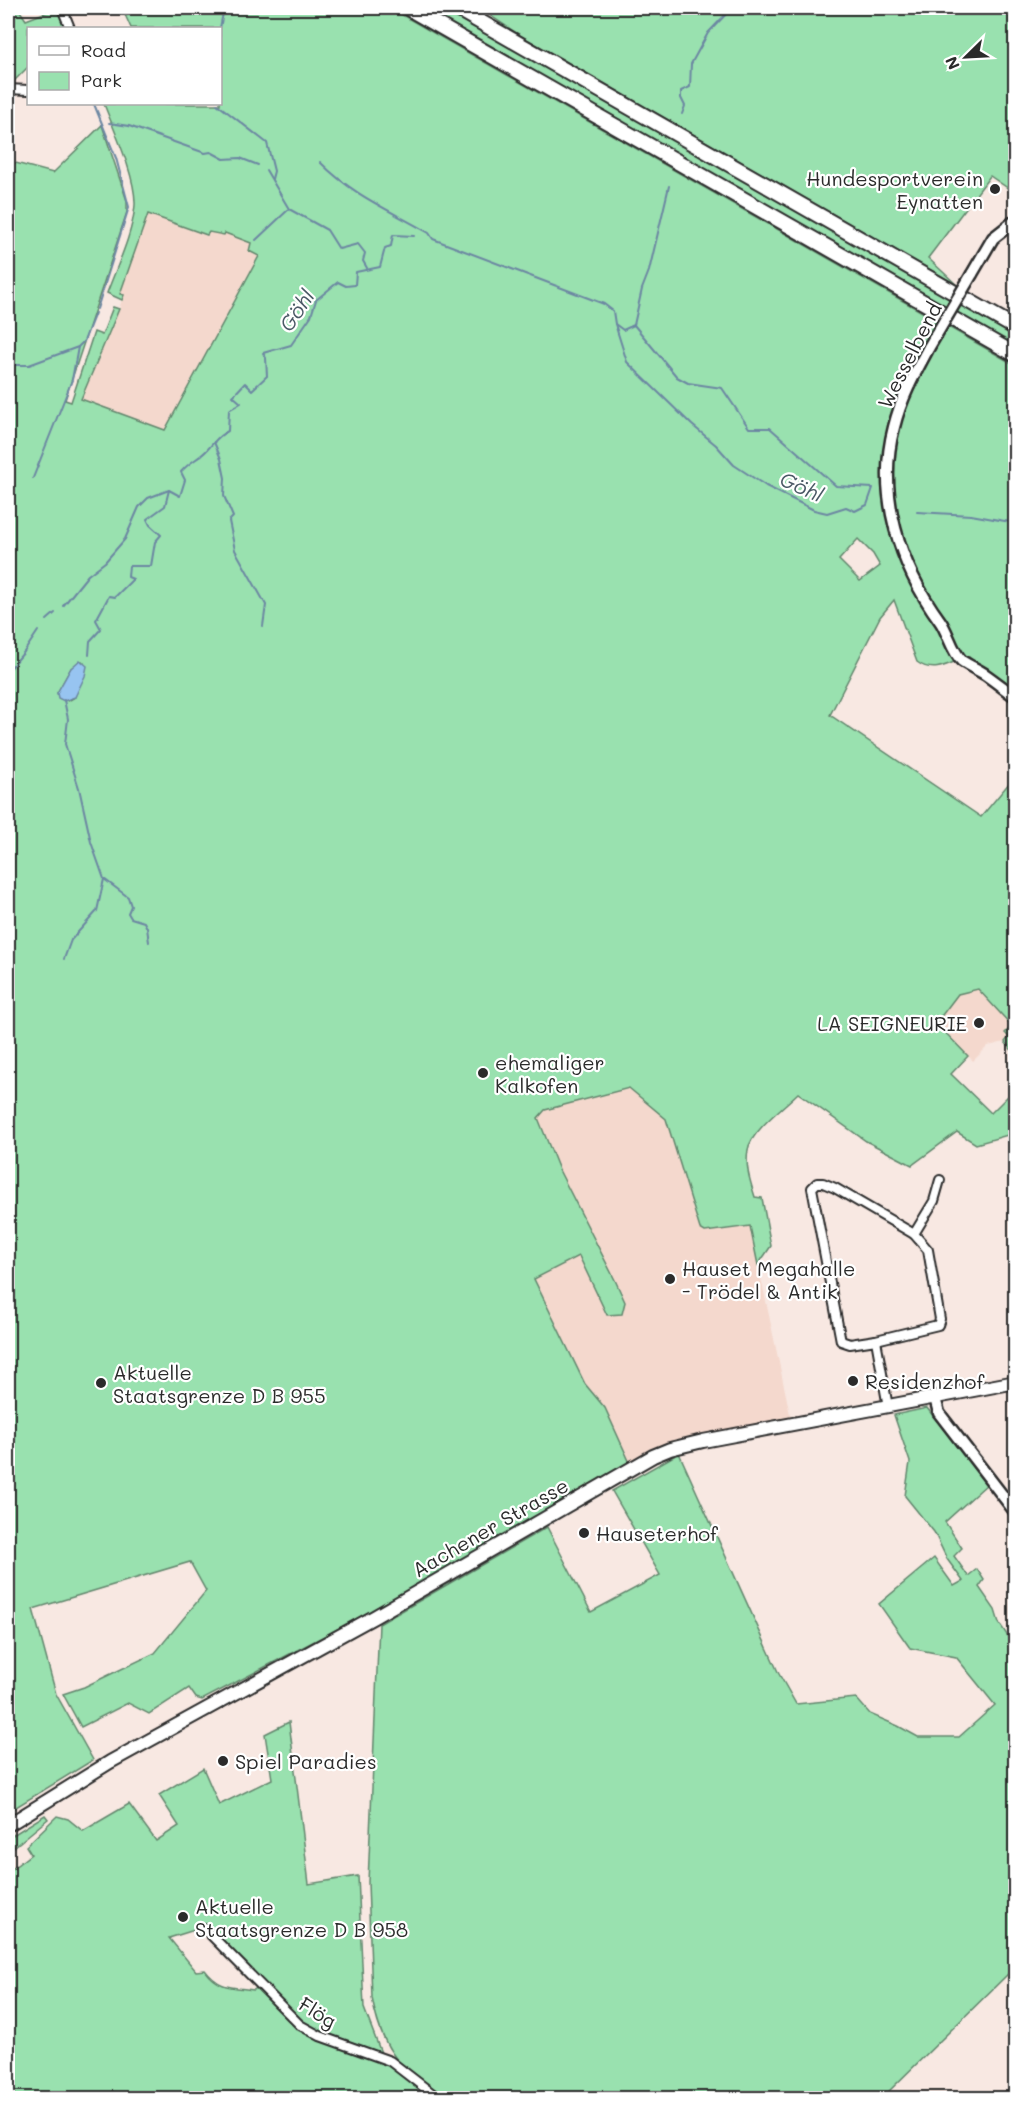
<svg xmlns="http://www.w3.org/2000/svg" width="1023" height="2106" viewBox="0 0 1023 2106" font-family="Mali,sans-serif">
	<style>
		.built { fill: #f4d8cd }
		.green { fill: #99e1af; stroke: #62866d; stroke-width: 1.5; fill-rule: evenodd }
		.water { fill: #97c4f1; stroke: #6c87a2; stroke-width: 1.5 }
		.lines { fill: none; stroke-linecap: round; stroke-linejoin: round }
		.stream { stroke: #6c87a2; stroke-width: 2 }
		.street-casing { stroke: #2b2b2b; stroke-width: 12 }
		.secondary-casing { stroke: #2b2b2b; stroke-width: 15 }
		.primary-casing { stroke: #2b2b2b; stroke-width: 16 }
		.highway-casing { stroke: #2b2b2b; stroke-width: 18 }
		.street { stroke: #fff; stroke-width: 8 }
		.secondary { stroke: #fff; stroke-width: 10 }
		.primary { stroke: #fff; stroke-width: 12 }
		.highway { stroke: #fff; stroke-width: 14 }
		.secondary-bridge-casing { stroke: #2b2b2b; stroke-width: 15; stroke-linecap: butt }
		.secondary-bridge { stroke: #fff; stroke-width: 10 }
		.poi-dot { fill: #2b2b2b; stroke: #fff; stroke-width: 2 }
		.labels { text-anchor: middle; dominant-baseline: central; stroke-width: 4.5; stroke-linejoin: round; paint-order: stroke }
		.poi-label { font-size: 20px; fill: #2b2b2b; stroke: #fff; text-anchor: start }
		.street-label { font-size: 20px; fill: #2b2b2b; stroke: #fff }
		.water-label { font-size: 21px; font-style: italic; fill: #4b5966; stroke: #fff }
	</style>
	<rect width="100%" height="100%" fill="#f8e8e2"/>
	<filter id="ink" filterUnits="userSpaceOnUse"><feTurbulence type="fractalNoise" baseFrequency=".0167" numOctaves="2"/><feDisplacementMap in="SourceGraphic" scale="12" xChannelSelector="R" yChannelSelector="G"/><feConvolveMatrix kernelMatrix="1 2 1 2 8 2 1 2 1" color-interpolation-filters="sRGB"/></filter>
	<g filter="url(#ink)">
		<g class="built">
			<polygon points="148,214 207,235 209,231 216,234 225,233 252,243 259,256 165,431 81,399 120,306 123,295 120,294"/>
			<polygon points="978,989 1012,1026 1009,1037 1005,1042 988,1046 973,1061 936,1023 958,994"/>
			<polygon points="629,1088 666,1119 700,1229 705,1232 750,1226 791,1419 630,1463 605,1408 585,1384 534,1278 579,1255 607,1315 625,1302 559,1170 537,1118 545,1109"/>
		</g>
		<g class="green">
			<polygon points="8,8 20,11 26,20 57,8 65,28 28,28 28,67 14,81 8,81"/>
			<path d="M122 8H390L1015 365V693L968 656C950 663 934 675 917 662L894 600 880 617 830 715 981 817 1015 776V1054L1005 1042 1009 1037 1005 1033 1012 1026 978 989 958 994 936 1023 968 1056 951 1074 991 1113 1015 1089V1133L976 1144 957 1132 912 1165 866 1141 798 1093C785 1106 750 1132 748 1150 745 1166 750 1181 755 1197L762 1198 771 1246 758 1265 750 1226 705 1232 700 1229 666 1119 629 1088 545 1110 538 1118 559 1170 615 1280 625 1302 622 1314 607 1315 579 1256 534 1279 585 1384 605 1408 630 1463 370 1612 202 1700 196 1698 189 1688 149 1714 128 1703 81 1727 63 1694 84 1687 155 1653 206 1591 190 1562 33 1609 56 1694 93 1760 8 1812V161L53 173 102 125 127 201V212L65 400 71 402 94 332 102 335 113 307 119 309 81 399 165 430 259 256 249 251 251 243 225 233 224 235 209 232 207 235 148 214 120 294 124 295 122 300 107 293C117 266 133 233 135 205 136 177 114 130 104 104H220V28H131ZM858 539 873 554 880 566 860 581 839 560ZM82 661 84 663 75 697 68 701 57 693 71 668Z"/>
			<polygon points="418,8 449,8 1015,333 1015,350"/>
			<polygon points="479,8 1015,8 1015,193 990,176 928,258 957,285 521,36"/>
			<path d="M927 1408 986 1485 945 1522 962 1548 954 1556 968 1576 977 1569 984 1580 979 1587 995 1610 999 1623 1015 1647V1690L1010 1695 1016 1701 1015 1976 1010 1972 882 2098H8V1872L31 1854 26 1846 57 1816 68 1819 83 1831 129 1804 156 1841 179 1826 159 1795 203 1768 219 1805 272 1779 265 1734 289 1722 309 1884 358 1876 364 2008 381 2053 318 2030 302 2022 204 1927 169 1938 196 1971 205 1970C219 1989 232 1987 254 1990L258 1986 316 2038 386 2064 399 2072 402 2065C385 2049 376 2020 372 1998L368 1882 379 1624 547 1527 591 1612 660 1575 612 1491 679 1453 779 1674 796 1704 856 1698 870 1714 898 1726 918 1737H959L995 1705 956 1657 910 1648 879 1604 934 1558 954 1586 963 1581 947 1559 934 1532 905 1496 910 1462 894 1415Z"/>
			<polygon points="45,1815 48,1819 8,1852 8,1838"/>
		</g>
		<polygon class="water" points="80,660 87,666 85,676 75,697 64,701 58,698 57,693 71,668"/>
		<g class="lines">
			<g class="stream">
				<polyline points="220,28 224,8"/>
				<polyline points="94,104 116,158 129,207 97,309"/>
				<polyline points="217,104 267,143 274,171 272,179"/>
				<polyline points="682,114 685,106 681,98 681,91 690,87 691,64 708,33 729,11 730,8"/>
				<polyline points="109,123 129,126 205,153 211,152 224,159 240,158 258,165"/>
				<path d="M320 162C355 197 388 209 429 233L433 239 604 304 613 311 615 324 623 330 634 325"/>
				<polyline points="266,170 289,209"/>
				<polyline points="256,240 289,209 327,230 339,249 358,244 365,253 363,261 367,268"/>
				<polyline points="615,324 627,362 692,425 716,445 734,465 766,486 814,510 827,513 846,507 855,511 867,505 873,488 836,486 770,428 749,428 722,388 688,383 677,377 634,325"/>
				<polyline points="634,325 642,289 649,271 669,186"/>
				<polyline points="8,365 29,365 78,347 84,341 95,313"/>
				<polyline points="214,442 221,459 225,478 224,496 233,517 229,521 235,550 266,605 263,626"/>
				<polyline points="33,478 72,380 78,347"/>
				<polyline points="917,512 971,515 1016,523"/>
				<polyline points="63,606 88,575 105,562 125,539 139,507 148,498 169,490"/>
				<polyline points="47,620 55,613"/>
				<path d="M89 655 90 641 101 629 96 620 109 596 115 597 133 579 128 577 129 566H151L155 542 161 535 150 525 147 519 165 506 169 490 180 496 185 480 181 472C190 461 199 459 207 450 215 442 217 436 228 431L229 410 241 403 233 396 245 383 252 390 267 376 266 358 263 353 291 345 311 316 316 300 338 282 346 286 355 285 356 272 380 267 385 248 391 246 393 235 414 236"/>
				<polyline points="8,671 24,652 38,631"/>
				<polyline points="64,700 68,719 65,744 79,788 91,842 104,879 97,911 71,940 64,959"/>
				<polyline points="104,879 128,897 131,906 128,913 131,918 144,922 147,928 149,942"/>
			</g>
			<defs>
				<g id="street">
					<polyline points="62,8 70,28"/>
					<polyline points="8,89 28,90"/>
					<polygon points="817,1183 823,1183 835,1188 914,1234 928,1250 940,1319 938,1325 876,1340 850,1344 841,1341 812,1188"/>
					<polyline points="914,1234 934,1201 940,1180"/>
					<polyline points="876,1340 888,1407"/>
					<polyline points="199,1929 204,1928 207,1931 300,2025 320,2036 390,2061 438,2098"/>
				</g>
				<g id="secondary">
					<polyline points="972,274 993,238 1016,220"/>
					<path d="M929 347C915 373 901 398 894 427 876 495 900 566 940 621 948 632 952 652 962 661 969 666 979 670 986 675 996 682 1006 690 1016 697"/>
					<polyline points="935,1398 939,1413 1016,1513"/>
				</g>
				<polyline id="primary" points="8,1825 110,1762 374,1617 653,1456 670,1449 703,1441 1016,1382"/>
				<g id="highway">
					<polyline points="408,8 1016,355"/>
					<polyline points="456,8 1016,328"/>
				</g>
			</defs>
			<use href="#street" class="street-casing"/>
			<use href="#secondary" class="secondary-casing"/>
			<use href="#primary" class="primary-casing"/>
			<use href="#highway" class="highway-casing"/>
			<use href="#street" class="street"/>
			<use href="#secondary" class="secondary"/>
			<use href="#primary" class="primary"/>
			<use href="#highway" class="highway"/>
			<defs>
				<polyline id="secondary-bridge" points="929,347 972,274"/>
			</defs>
			<use href="#secondary-bridge" class="secondary-bridge-casing"/>
			<use href="#secondary-bridge" class="secondary-bridge"/>
		</g>
	</g>
	<g class="poi-dot">
		<circle cx="995" cy="189" r="6"/>
		<circle cx="979" cy="1023" r="6"/>
		<circle cx="483" cy="1073" r="6"/>
		<circle cx="670" cy="1279" r="6"/>
		<circle cx="853" cy="1381" r="6"/>
		<circle cx="101" cy="1383" r="6"/>
		<circle cx="584" cy="1533" r="6"/>
		<circle cx="223" cy="1761" r="6"/>
		<circle cx="183" cy="1917" r="6"/>
	</g>
	<g class="labels">
		<g class="poi-label">
			<text x="983" y="178" text-anchor="end">Hundesportverein<tspan x="983" dy="23">Eynatten</tspan></text>
			<text x="967" y="1023" text-anchor="end">LA SEIGNEURIE</text>
			<text x="495" y="1062">ehemaliger<tspan x="495" dy="23">Kalkofen</tspan></text>
			<text x="682" y="1268">Hauset Megahalle<tspan x="682" dy="23">- Trödel &amp; Antik</tspan></text>
			<text x="113" y="1372">Aktuelle<tspan x="113" dy="23">Staatsgrenze D B 955</tspan></text>
			<text x="865" y="1381">Residenzhof</text>
			<text x="596" y="1533">Hauseterhof</text>
			<text x="235" y="1761">Spiel Paradies</text>
			<text x="195" y="1906">Aktuelle<tspan x="195" dy="23">Staatsgrenze D B 958</tspan></text>
		</g>
		<g class="street-label">
			<text transform="translate(909 355) rotate(-63)">Wesselbend</text>
			<text transform="translate(490 1527) rotate(-30)">Aachener Strasse</text>
			<text transform="translate(318 2012) rotate(32)">Flög</text>
		</g>
		<g class="water-label">
			<text transform="translate(296 310) rotate(-56)">Göhl</text>
			<text transform="translate(802 486) rotate(24)">Göhl</text>
		</g>
	</g>
	<rect width="1023" height="2106" fill="none" stroke="#fff" stroke-width="30"/>
	<rect x="15" y="15" width="993" height="2076" fill="none" stroke="#2b2b2b" stroke-width="2" filter="url(#ink)"/>
	<rect x="27" y="27" width="195" height="78" fill="#ffffff" stroke="#aaaaaa" stroke-width="1.5"/>
	<rect x="39" y="46" width="30" height="9" fill="#ffffff" stroke="#aaaaaa" stroke-width="1.5"/>
	<text x="81" y="57" font-size="18" fill="#2b2b2b">Road</text>
	<rect x="39" y="72" width="30" height="18" fill="#99e1af" stroke="#aaaaaa" stroke-width="1.5"/>
	<text x="81" y="87" font-size="18" fill="#2b2b2b">Park</text>
	<g transform="translate(966 57) rotate(246)" stroke="#ffffff" stroke-width="4.5" paint-order="stroke">
	<path d="M0-4.5L10 22L0 15L-10 22Z" fill="#2b2b2b"/>
	<text y="-9" font-size="16" font-weight="bold" text-anchor="middle" fill="#2b2b2b">N</text>
	</g>
</svg>
